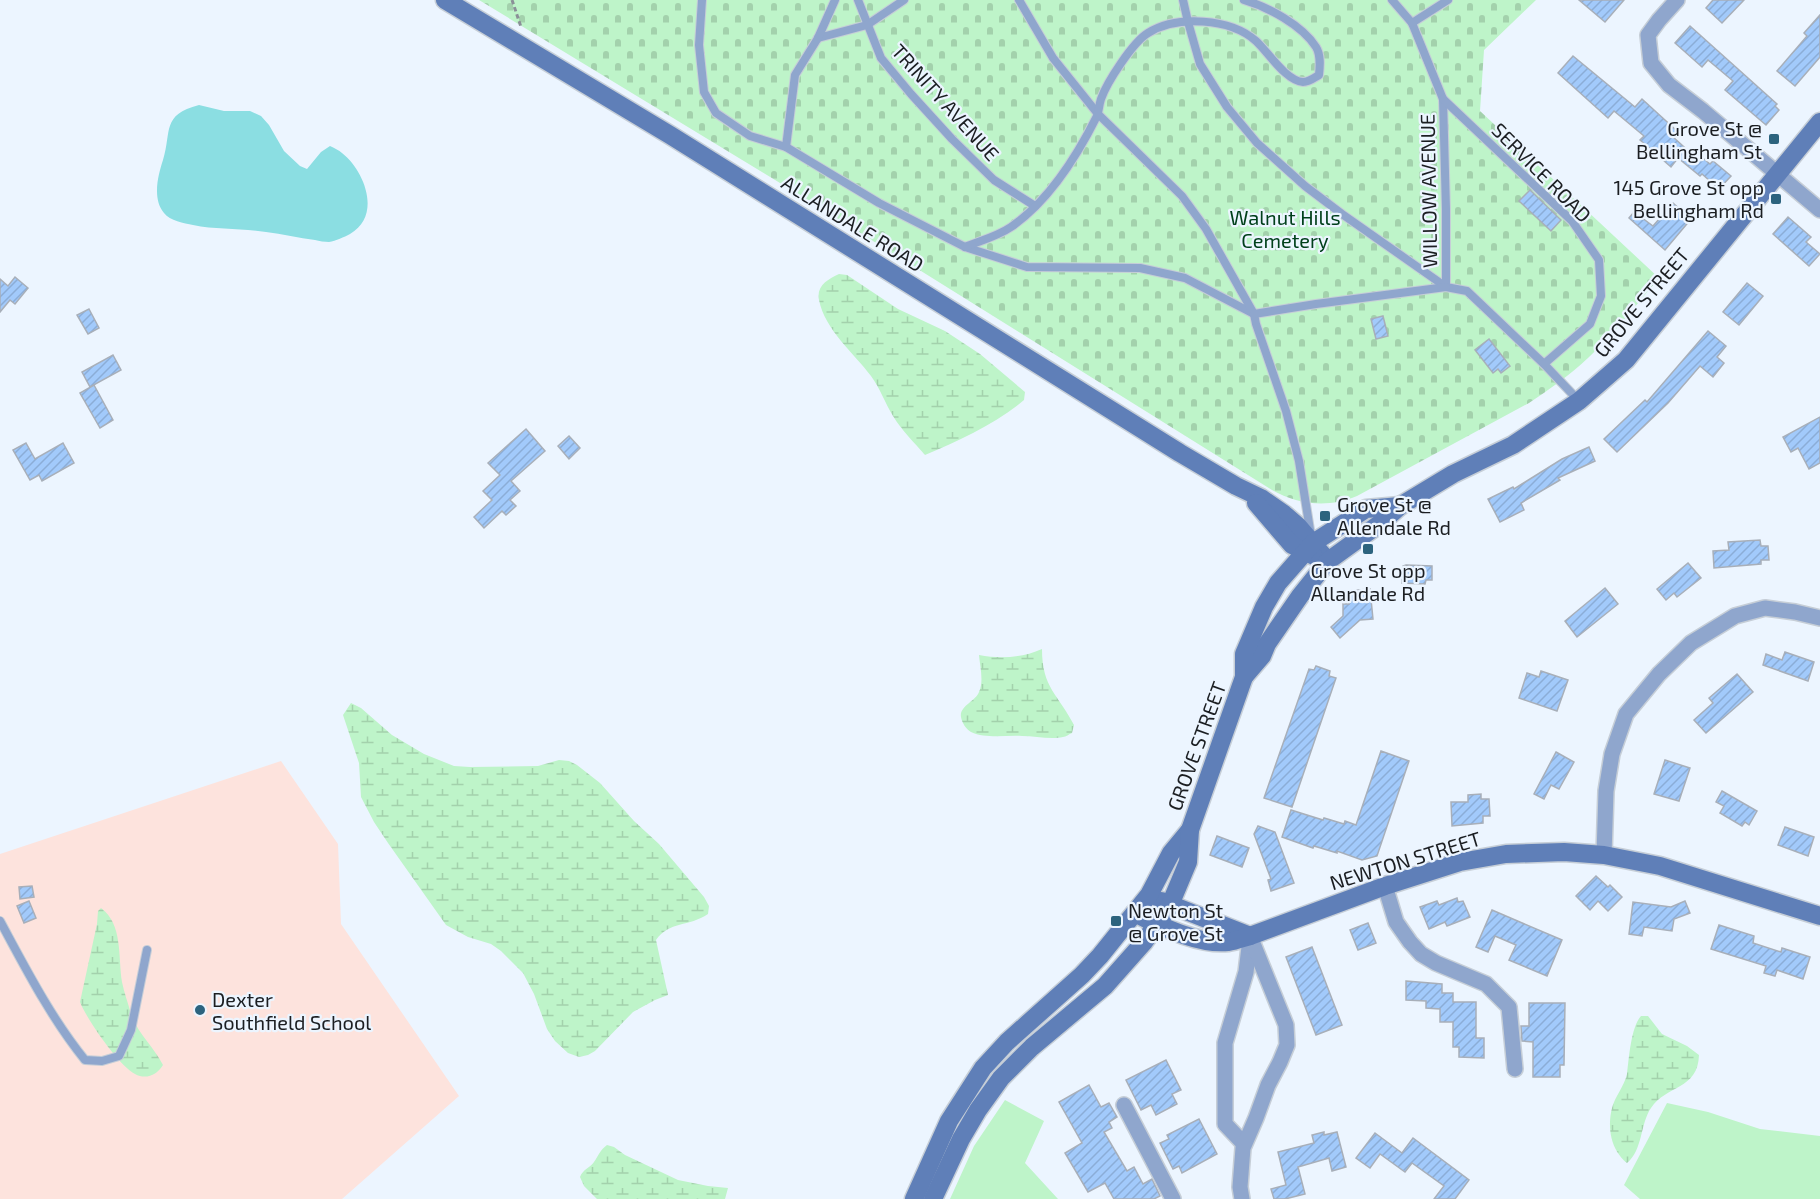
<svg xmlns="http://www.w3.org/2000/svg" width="1820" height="1199" viewBox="0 0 1820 1199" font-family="'Exo 2',sans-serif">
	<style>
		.education { fill: #fde3dd }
		.grass { fill: #bef4c9 }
		.wetland { fill: url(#wetland-marsh) }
		.cemetery { fill: url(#cemetery-stones) }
		.water { fill: #8bdee2 }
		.building { fill: url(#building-hatch); stroke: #a8afb9; stroke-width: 1.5 }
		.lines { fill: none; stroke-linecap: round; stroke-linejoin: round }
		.lane-casing { stroke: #c6ced7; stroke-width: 10 }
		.street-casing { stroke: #c6ced7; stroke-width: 18 }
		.secondary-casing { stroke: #c6ced7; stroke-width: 21 }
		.path { stroke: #8a9097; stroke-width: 3; stroke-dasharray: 4.5 3; stroke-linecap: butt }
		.lane { stroke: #8fa6cd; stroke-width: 8 }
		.street { stroke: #8fa6cd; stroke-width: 15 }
		.secondary { stroke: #5f7fb8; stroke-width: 18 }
		.poi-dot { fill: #2c637e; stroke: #ecf5ff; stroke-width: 2 }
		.labels { text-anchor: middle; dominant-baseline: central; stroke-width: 4.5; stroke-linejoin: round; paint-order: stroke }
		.street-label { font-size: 20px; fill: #1b1e22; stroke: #ecf5ff }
		.poi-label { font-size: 20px; fill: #1b1e22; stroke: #ecf5ff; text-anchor: start }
		.park-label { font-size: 20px; fill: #00401b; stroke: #ecf5ff }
	</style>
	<defs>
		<pattern id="wetland-marsh" width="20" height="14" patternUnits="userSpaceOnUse" patternTransform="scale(1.5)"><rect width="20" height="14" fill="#bef4c9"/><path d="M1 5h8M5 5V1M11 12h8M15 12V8" fill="none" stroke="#a3d1ac"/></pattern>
		<pattern id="cemetery-stones" width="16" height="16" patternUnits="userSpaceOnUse" patternTransform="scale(1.5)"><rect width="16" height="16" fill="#bef4c9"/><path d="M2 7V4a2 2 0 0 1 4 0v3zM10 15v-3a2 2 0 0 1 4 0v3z" fill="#a3d1ac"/></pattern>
		<pattern id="building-hatch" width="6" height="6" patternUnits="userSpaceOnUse" patternTransform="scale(1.5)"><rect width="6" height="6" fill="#a2cafb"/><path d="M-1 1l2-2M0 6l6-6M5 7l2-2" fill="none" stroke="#8badd7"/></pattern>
	</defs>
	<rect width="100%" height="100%" fill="#ecf5ff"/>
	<polygon class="education" points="281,761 338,844 341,924 459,1096 342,1199 0,1199 0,854"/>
	<g class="grass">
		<polygon points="1005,1100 1044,1121 1025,1163 1058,1199 950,1199 974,1146"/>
		<polygon points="1667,1103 1708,1112 1760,1129 1820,1136 1820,1199 1640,1199 1624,1185"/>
	</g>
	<g class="wetland">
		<path d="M839 274 847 275 898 309 945 331 980 354 1025 392 1024 400C997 423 958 441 925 455 914 442 902 431 893 416 885 403 880 388 871 376 854 353 825 330 819 300 816 286 828 279 839 274Z"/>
		<path d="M1042 649C1042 688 1058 694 1074 725L1072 733C1069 734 1066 737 1063 737 1051 740 1035 736 1022 736 1006 735 986 739 971 732 966 729 962 723 961 717 959 706 976 701 979 692 984 681 980 667 979 655 1000 659 1022 658 1042 649Z"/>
		<path d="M351 703 361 708 392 735 424 754 454 766 470 767 538 766 559 760 569 761 577 765 600 783 634 821 659 844 704 897 709 906 708 914C689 927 669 921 656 940L668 995 655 1000 633 1012 595 1051 588 1055 579 1057 568 1053 555 1041 547 1029 534 994 523 973 501 951 491 944 468 937 446 925 388 843 374 822 361 797 359 763 343 715Z"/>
		<path d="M101 908C123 924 118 957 122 982 124 992 128 1003 131 1014 138 1034 154 1047 163 1065 157 1075 146 1080 135 1074 119 1066 86 1018 80 1002L97 924 98 911Z"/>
		<path d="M1641 1016H1648L1662 1034 1687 1046 1699 1055C1698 1090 1666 1085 1651 1108 1640 1124 1643 1150 1627 1163 1611 1150 1607 1128 1612 1108 1615 1096 1624 1087 1627 1074 1629 1058 1631 1027 1641 1016Z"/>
		<path d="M607 1145 614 1147 625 1155 678 1180 708 1186 728 1188 725 1199H597L584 1186 580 1177C583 1169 590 1168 594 1162 599 1155 600 1150 607 1145Z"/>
	</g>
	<path class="cemetery" d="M479 0H1536L1484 50 1480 111 1659 278C1636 305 1614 334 1588 358 1570 375 1550 389 1529 403L1357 496C1329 508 1298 505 1272 490L780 183Z"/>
	<path class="water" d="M199 105 224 111H250L261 116 269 125 284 151 300 166 307 169 321 152 330 146C334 148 339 150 342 153 365 171 382 216 350 234 344 237 336 241 329 242 325 242 319 241 315 240 299 238 282 234 266 232 242 228 217 230 193 225 184 223 170 221 164 213 152 199 158 175 163 160 172 131 161 115 199 105Z"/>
	<g class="building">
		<polygon points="1579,0 1624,0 1605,22"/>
		<polygon points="1713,0 1744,0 1722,23 1706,8"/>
		<polygon points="1820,15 1820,57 1795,86 1777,71 1807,36 1804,33"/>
		<polygon points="1690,26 1777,104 1775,106 1779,110 1766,125 1725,90 1733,81 1708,60 1702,67 1675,43"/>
		<polygon points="1573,56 1635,107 1642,99 1677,131 1672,136 1694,156 1697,153 1710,164 1713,161 1731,176 1719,189 1702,174 1700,176 1678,158 1671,167 1640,140 1644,136 1614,111 1608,118 1558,73"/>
		<polygon points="1530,190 1561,220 1551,231 1519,201"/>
		<polygon points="1673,203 1691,219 1665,250 1629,218 1634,212 1653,226"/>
		<polygon points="1788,217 1811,237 1806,242 1820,254 1809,266 1773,234"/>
		<polygon points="15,277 28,288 15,304 10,300 0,312 0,279 8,286"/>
		<polygon points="1747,283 1763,296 1739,325 1723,312"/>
		<polygon points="89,309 99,328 88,334 77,315"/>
		<polygon points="1383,316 1388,336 1376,339 1371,319"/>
		<polygon points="1708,331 1726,346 1717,357 1724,363 1713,377 1700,366 1668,403 1617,452 1604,439 1645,400 1647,402"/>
		<polygon points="1489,339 1510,366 1501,373 1498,369 1493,373 1475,350"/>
		<polygon points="113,355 121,370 90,387 82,372"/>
		<polygon points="94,385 113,420 100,428 80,393"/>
		<polygon points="1820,417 1820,463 1809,469 1798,448 1791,452 1783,437"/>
		<polygon points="526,429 545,451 511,481 520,491 510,500 516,506 506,515 502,511 484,528 474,517 492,500 483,491 500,475 488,463"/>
		<polygon points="569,436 580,448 569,459 558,446"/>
		<polygon points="26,443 35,459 63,443 74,463 42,481 39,475 30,480 13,450"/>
		<polygon points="1589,447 1595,461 1558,478 1560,480 1521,503 1524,510 1500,522 1488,499 1513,487 1514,489 1562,459"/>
		<polygon points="1760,540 1761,546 1768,546 1769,560 1761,560 1761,564 1714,568 1713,551 1729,550 1728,542"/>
		<polygon points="1688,563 1701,578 1677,597 1674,593 1666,600 1657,589"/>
		<polygon points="1406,565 1432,566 1432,580 1426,580 1425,584 1402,583 1402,570 1403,566"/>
		<polygon points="1605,588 1618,604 1577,637 1565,621"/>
		<polygon points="1370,589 1373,619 1360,620 1340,638 1331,627 1343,616 1343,604 1349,604 1348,591"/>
		<polygon points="1785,652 1814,662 1808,681 1763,665 1766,654 1782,660"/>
		<polygon points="1316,666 1330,671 1329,676 1336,678 1292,807 1264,798 1309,669 1314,670"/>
		<polygon points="1541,671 1568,680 1557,711 1519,698 1527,673 1539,677"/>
		<polygon points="1737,674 1753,692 1706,733 1694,720 1713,703 1709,698"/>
		<polygon points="1381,751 1409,761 1377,856 1362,860 1337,851 1337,853 1314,846 1313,848 1282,837 1291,810 1323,820 1324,818 1344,824 1345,821 1356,825"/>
		<polygon points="1556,752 1574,762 1559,789 1551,785 1544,799 1534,794"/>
		<polygon points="1665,760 1690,768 1679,801 1654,794"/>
		<polygon points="1722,791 1757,811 1749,825 1745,822 1742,826 1720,813 1724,806 1716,802"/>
		<polygon points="1481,794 1481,799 1489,799 1490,816 1483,816 1483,823 1452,826 1451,802 1468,802 1468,795"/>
		<polygon points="1258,826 1275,832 1294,883 1271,891 1268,880 1271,879 1254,834"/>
		<polygon points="1785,827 1814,837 1808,856 1778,845"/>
		<polygon points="1217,836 1249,848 1242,867 1210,855"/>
		<polygon points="1596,876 1608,887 1610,885 1622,897 1608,911 1598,901 1590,910 1576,896"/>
		<polygon points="32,886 34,897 20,899 19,887"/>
		<polygon points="1457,898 1458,902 1463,901 1470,917 1447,926 1445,922 1429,929 1420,907 1437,901 1439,905"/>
		<polygon points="29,901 36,918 24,923 17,906"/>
		<polygon points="1685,901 1690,913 1674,919 1672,931 1644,927 1642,936 1629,934 1633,902 1671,907"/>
		<polygon points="1492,910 1562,940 1547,976 1509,960 1516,945 1495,936 1488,952 1476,947"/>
		<polygon points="1368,923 1376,943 1358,950 1350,930"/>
		<polygon points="1719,925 1754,936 1753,943 1781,952 1782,948 1810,957 1803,979 1777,970 1775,976 1764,973 1766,966 1711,949"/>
		<polygon points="1312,947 1342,1025 1316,1035 1286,957"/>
		<polygon points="1406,981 1442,984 1442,993 1453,993 1453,1002 1476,1002 1476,1038 1484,1038 1484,1058 1459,1057 1459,1047 1453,1047 1453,1022 1440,1022 1440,1009 1426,1008 1426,1001 1406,1000"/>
		<polygon points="1529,1003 1565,1003 1564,1065 1560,1065 1560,1077 1533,1077 1533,1042 1522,1041 1521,1026 1529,1026"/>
		<polygon points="1166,1060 1181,1090 1172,1094 1177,1104 1156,1115 1151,1105 1141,1110 1126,1080"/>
		<polygon points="1089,1085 1101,1107 1109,1103 1117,1117 1109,1122 1112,1128 1104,1132 1127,1171 1134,1167 1143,1184 1152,1179 1160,1196 1154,1199 1114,1199 1105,1183 1088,1192 1065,1153 1082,1143 1059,1102"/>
		<polygon points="1199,1119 1217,1154 1182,1173 1179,1166 1173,1169 1160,1143 1169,1139 1167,1135"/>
		<polygon points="1324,1132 1324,1135 1337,1132 1346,1167 1332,1171 1329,1158 1298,1167 1305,1194 1285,1199 1274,1199 1271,1189 1286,1185 1278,1152 1314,1143 1312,1135"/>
		<polygon points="1375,1133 1402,1153 1413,1138 1469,1180 1455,1199 1434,1199 1444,1186 1412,1163 1405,1172 1380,1154 1370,1168 1356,1158"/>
	</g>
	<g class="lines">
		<defs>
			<g id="lane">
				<polyline points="702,0 699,45 704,92 716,113 750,136 786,147 879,203 965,247 1027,267 1140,268 1185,278 1254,314"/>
				<polyline points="858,0 881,58 911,94 952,139 994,180 1035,206"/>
				<polyline points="1019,0 1053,58 1098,114 1182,196 1206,229 1254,314 1256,324 1286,411 1299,461 1311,536"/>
				<polyline points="1183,0 1188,22 1200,64 1227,107 1257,143 1305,186 1342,214 1446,287 1467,291 1544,364 1579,401"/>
				<polyline points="1392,0 1412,23 1443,99 1446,209 1446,287"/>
				<polyline points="1412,23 1448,0"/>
				<polyline points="818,38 867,25 904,0"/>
				<polyline points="1443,99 1572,221 1599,260 1601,296 1590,324 1544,364"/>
				<polyline points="786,147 795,75 818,38 835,0"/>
				<path d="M965 247C980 241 998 236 1011 227 1049 201 1077 156 1097 116 1099 111 1099 105 1101 99 1107 82 1133 42 1148 33 1177 15 1230 18 1256 41 1268 52 1286 81 1303 82 1309 82 1314 78 1319 75 1320 66 1321 55 1316 47 1302 25 1268 7 1244 0"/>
				<polyline points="1254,314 1316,304 1446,287"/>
				<path d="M0 921C26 969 51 1018 85 1060L102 1061 119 1056 131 1030 147 950"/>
			</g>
			<g id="street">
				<polyline points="1677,0 1659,20 1648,35 1651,63 1669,85 1703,111 1820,210"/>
				<polyline points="1604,855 1606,791 1612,754 1626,714 1659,674 1691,643 1735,616 1765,608 1795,612 1820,618"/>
				<polyline points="1385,886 1396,922 1410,942 1421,954 1436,963 1486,984 1509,1007 1515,1069"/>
				<polyline points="1124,1105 1173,1199"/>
				<polyline points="1244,1144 1225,1124 1225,1043 1246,972 1250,939"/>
				<polyline points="1242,1199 1240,1187 1243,1148 1256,1118 1268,1085 1280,1062 1287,1045 1286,1025 1250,936"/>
			</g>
			<g id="secondary">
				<polyline points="445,0 670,135 1180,453 1236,486 1261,498 1284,514 1298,526 1328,561"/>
				<polyline points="1256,503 1292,545 1314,556"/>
				<polyline points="1244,677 1262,656 1267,644 1300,596 1328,561 1382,522 1400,506 1453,474 1513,445 1579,401 1626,360 1820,122"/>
				<polyline points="1161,901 1250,936"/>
				<path d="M1135 913C1159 926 1200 945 1228 942 1235 941 1243 938 1250 936L1385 886 1460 862 1506 854 1564 852 1604 855 1660 866 1820 916"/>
				<polyline points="914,1199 949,1121 983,1068 1007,1042 1082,975 1100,956 1149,895 1171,853 1190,830"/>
				<polyline points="933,1199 961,1139 978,1110 1001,1078 1032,1047 1105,986 1144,942 1170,905 1188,862 1190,830 1244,677 1244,654 1264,607 1278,583 1313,543 1366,509 1400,506"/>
			</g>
		</defs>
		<use href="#lane" class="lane-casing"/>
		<use href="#street" class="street-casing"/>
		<use href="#secondary" class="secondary-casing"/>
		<polyline class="path" points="512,0 521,27"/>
		<use href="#lane" class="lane"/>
		<use href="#street" class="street"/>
		<use href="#secondary" class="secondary"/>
	</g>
	<g class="poi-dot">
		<rect x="1768" y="133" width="12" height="12" rx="3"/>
		<rect x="1770" y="193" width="12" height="12" rx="3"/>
		<rect x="1319" y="510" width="12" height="12" rx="3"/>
		<rect x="1362" y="543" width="12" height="12" rx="3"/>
		<rect x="1110" y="915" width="12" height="12" rx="3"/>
		<circle cx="200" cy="1010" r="6"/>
	</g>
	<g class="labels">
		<g class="street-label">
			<text transform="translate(946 102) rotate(48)">TRINITY AVENUE</text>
			<text transform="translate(1542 172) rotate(45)">SERVICE ROAD</text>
			<text transform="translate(1428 191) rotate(-91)">WILLOW AVENUE</text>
			<text transform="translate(853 223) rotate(32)">ALLANDALE ROAD</text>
			<text transform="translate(1641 302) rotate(-50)">GROVE STREET</text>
			<text transform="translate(1196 746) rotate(-70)">GROVE STREET</text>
			<text transform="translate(1405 860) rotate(-17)">NEWTON STREET</text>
		</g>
		<g class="poi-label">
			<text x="1762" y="128" text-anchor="end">Grove St @<tspan x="1762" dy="23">Bellingham St</tspan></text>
			<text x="1764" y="187" text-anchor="end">145 Grove St opp<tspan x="1764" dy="23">Bellingham Rd</tspan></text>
			<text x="1337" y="504">Grove St @<tspan x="1337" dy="23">Allendale Rd</tspan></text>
			<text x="1368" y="570" text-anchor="middle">Grove St opp<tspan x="1368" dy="23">Allandale Rd</tspan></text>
			<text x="1128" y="910">Newton St<tspan x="1128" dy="23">@ Grove St</tspan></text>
			<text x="212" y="999">Dexter<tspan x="212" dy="23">Southfield School</tspan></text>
		</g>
		<g class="park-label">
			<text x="1285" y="217">Walnut Hills<tspan x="1285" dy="23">Cemetery</tspan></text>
		</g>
	</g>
</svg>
